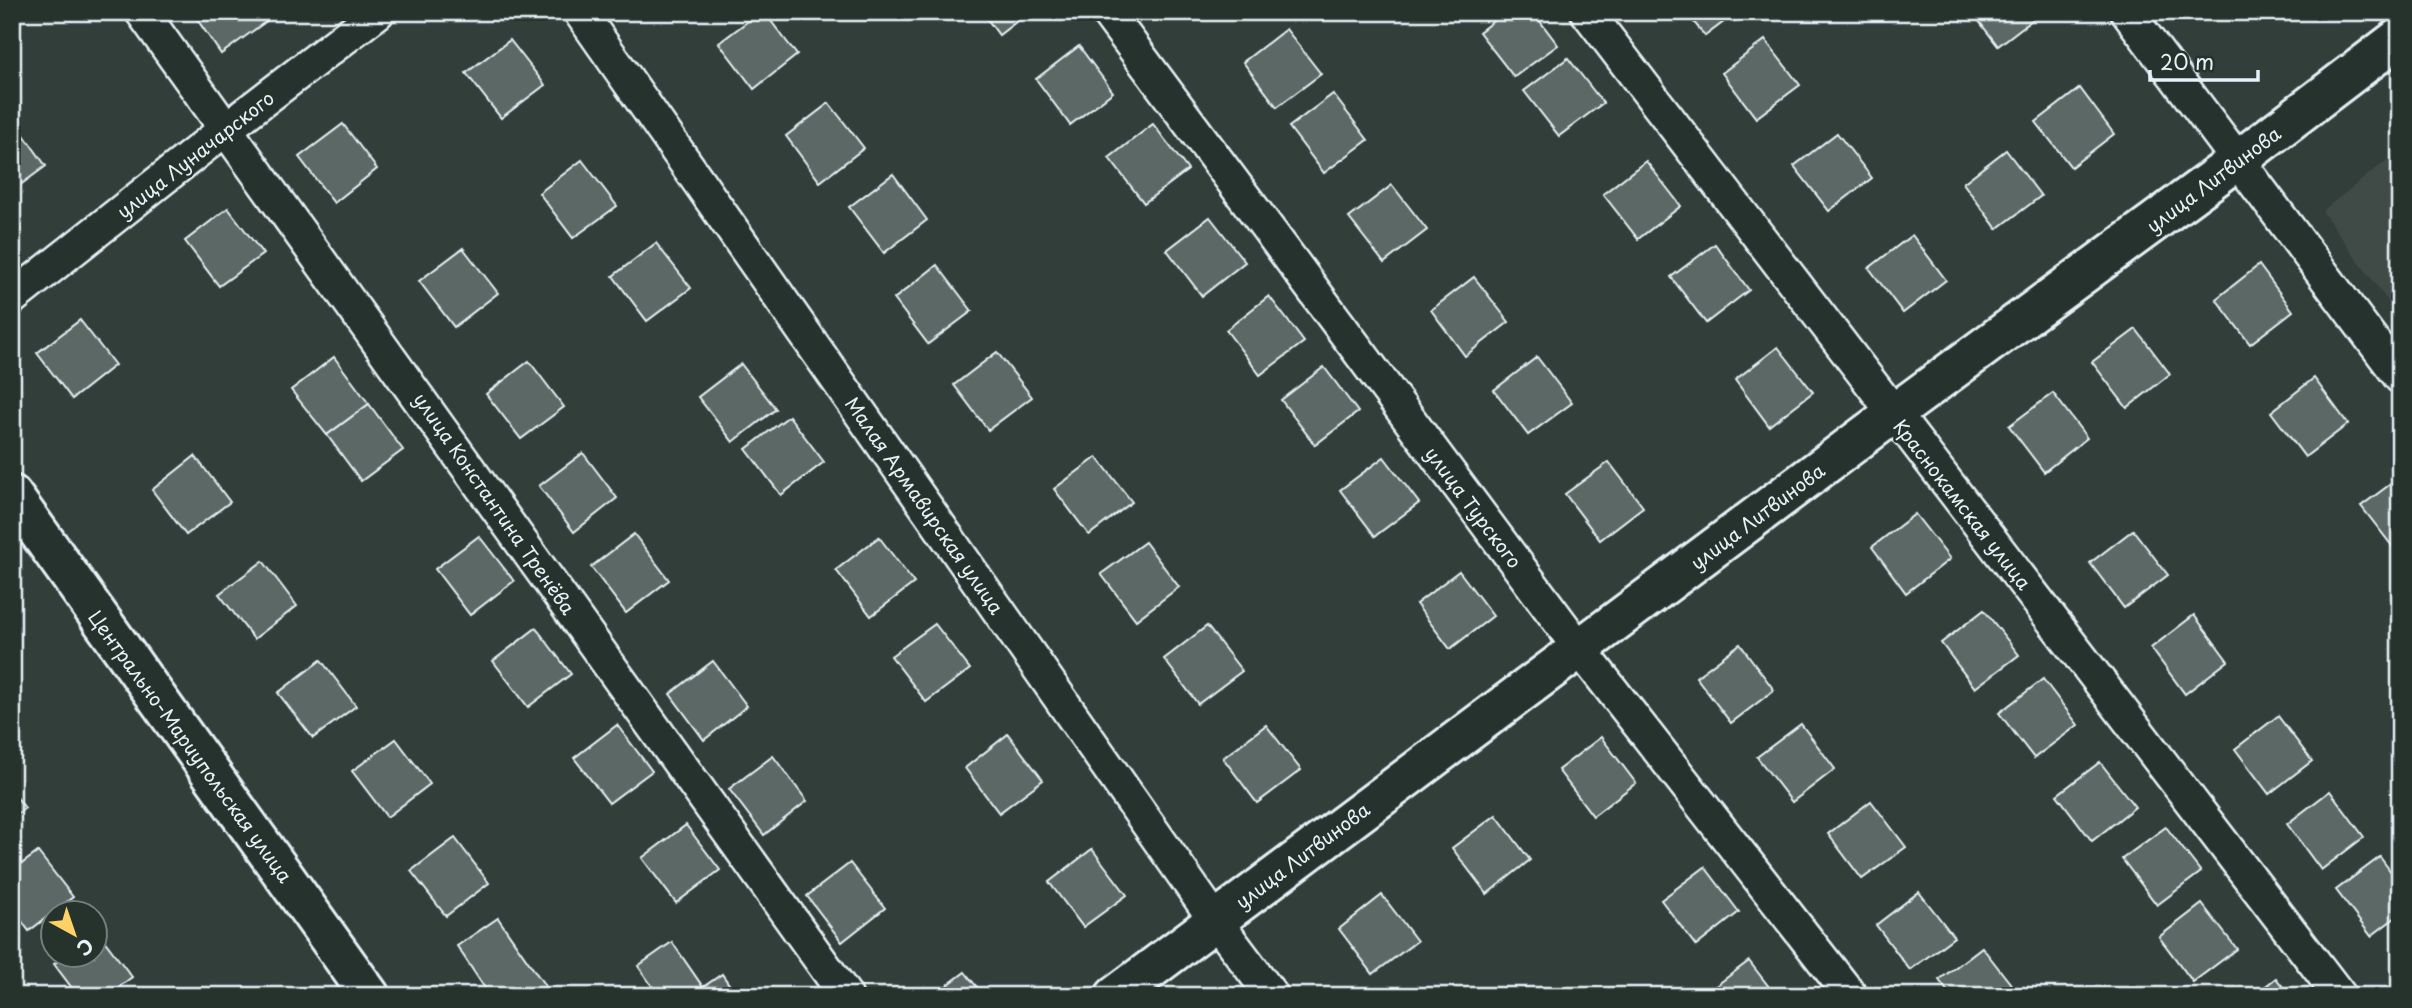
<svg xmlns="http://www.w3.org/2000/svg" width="2412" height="1008" viewBox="0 0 2412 1008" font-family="'Playpen Sans',sans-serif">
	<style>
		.built { fill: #3f4b46 }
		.building { fill: #5c6865; stroke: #e8f1f8; stroke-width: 2 }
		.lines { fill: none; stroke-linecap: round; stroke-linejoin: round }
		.minor-casing { stroke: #e8f1f8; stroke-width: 37 }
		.tertiary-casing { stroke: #e8f1f8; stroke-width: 44 }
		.minor { stroke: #26332d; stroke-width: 32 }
		.tertiary { stroke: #26332d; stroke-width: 38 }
		.labels { text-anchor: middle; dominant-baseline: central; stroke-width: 5; stroke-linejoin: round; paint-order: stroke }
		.street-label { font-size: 19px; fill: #e8f1f8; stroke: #26332d }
	</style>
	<rect width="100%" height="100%" fill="#323e39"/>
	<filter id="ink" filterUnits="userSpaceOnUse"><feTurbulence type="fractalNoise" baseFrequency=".0143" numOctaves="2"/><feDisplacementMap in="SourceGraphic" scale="14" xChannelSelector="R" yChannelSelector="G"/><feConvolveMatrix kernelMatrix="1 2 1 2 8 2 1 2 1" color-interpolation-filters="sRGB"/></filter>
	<g filter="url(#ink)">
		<polygon class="built" points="2400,150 2400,318 2322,211"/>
		<g class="building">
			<polygon points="192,12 279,12 221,54"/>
			<polygon points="760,12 764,12 797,55 754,89 719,43"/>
			<polygon points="982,12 1029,12 999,35"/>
			<polygon points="1505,12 1533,12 1558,45 1514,77 1479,32"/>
			<polygon points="1686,12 1737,12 1705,36"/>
			<polygon points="1972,12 2041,12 2041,13 1998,46"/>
			<polygon points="1286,29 1321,74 1277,107 1243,62"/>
			<polygon points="510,40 545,85 501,118 466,73"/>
			<polygon points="1765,40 1800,85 1756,118 1722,73"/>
			<polygon points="1079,46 1113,92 1070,125 1036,79"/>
			<polygon points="1568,58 1603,103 1559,136 1524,91"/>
			<polygon points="2080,88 2114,134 2071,167 2036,122"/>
			<polygon points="1333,94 1368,140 1324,173 1289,127"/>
			<polygon points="829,103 864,148 820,182 786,136"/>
			<polygon points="12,118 46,166 12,191"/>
			<polygon points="343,124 377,169 334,203 299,157"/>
			<polygon points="1153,124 1188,170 1144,203 1109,158"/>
			<polygon points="1837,133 1872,178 1829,211 1794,166"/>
			<polygon points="2006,150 2041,196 1997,229 1963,183"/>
			<polygon points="582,160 617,206 573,238 539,193"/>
			<polygon points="1646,161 1681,206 1638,239 1603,194"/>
			<polygon points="893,174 927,220 884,253 849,207"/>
			<polygon points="1392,185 1427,230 1384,263 1349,218"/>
			<polygon points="228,208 263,254 219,286 185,241"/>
			<polygon points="1210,217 1245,262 1202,296 1167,250"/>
			<polygon points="1912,235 1946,280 1903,313 1869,268"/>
			<polygon points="656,243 691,288 647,321 613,276"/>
			<polygon points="1715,244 1749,290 1706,323 1671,277"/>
			<polygon points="463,248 498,293 454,327 419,281"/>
			<polygon points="937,265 972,311 928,344 894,299"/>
			<polygon points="2259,265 2293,311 2250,344 2216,299"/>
			<polygon points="1474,277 1509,322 1465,356 1431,310"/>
			<polygon points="1269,296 1304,342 1260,375 1226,330"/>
			<polygon points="80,320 115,365 72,399 37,353"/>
			<polygon points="2136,329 2170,374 2127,408 2092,362"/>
			<polygon points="1778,347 1813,392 1769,426 1735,380"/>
			<polygon points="997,352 1032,397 988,430 954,385"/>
			<polygon points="334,357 369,404 327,435 291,390"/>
			<polygon points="1537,357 1572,403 1528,435 1494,390"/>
			<polygon points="529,361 564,407 521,439 486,394"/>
			<polygon points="741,364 776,409 733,442 698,397"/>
			<polygon points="1324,367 1358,412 1315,445 1281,400"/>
			<polygon points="2314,378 2348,424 2305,457 2271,412"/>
			<polygon points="2053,393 2087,438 2044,472 2009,426"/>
			<polygon points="369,404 403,450 361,481 327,435"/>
			<polygon points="789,416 824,462 781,495 746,449"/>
			<polygon points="583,453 617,498 574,532 539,486"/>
			<polygon points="195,456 230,502 186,535 152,490"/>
			<polygon points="1097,457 1132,502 1089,535 1054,489"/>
			<polygon points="1384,457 1419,503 1375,536 1340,490"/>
			<polygon points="1609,462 1643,507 1600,540 1565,494"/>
			<polygon points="2400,477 2400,549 2396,551 2361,506"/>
			<polygon points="1915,514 1950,559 1906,593 1872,547"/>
			<polygon points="2133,530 2168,575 2124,608 2090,563"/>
			<polygon points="634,534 669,580 626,613 591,567"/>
			<polygon points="479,536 514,581 470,615 435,569"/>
			<polygon points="879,537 914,583 871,616 836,570"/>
			<polygon points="1145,542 1179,587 1136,620 1101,574"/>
			<polygon points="263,561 297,606 254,639 219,594"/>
			<polygon points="1459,571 1493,616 1450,649 1416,604"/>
			<polygon points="1984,610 2019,655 1975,688 1941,643"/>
			<polygon points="2194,615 2228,661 2185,694 2151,648"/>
			<polygon points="935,624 970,669 926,702 891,656"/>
			<polygon points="1207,626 1242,671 1198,704 1164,659"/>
			<polygon points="536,628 571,674 528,707 493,661"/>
			<polygon points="1740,644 1774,690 1731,723 1696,677"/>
			<polygon points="321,660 356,706 313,738 278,693"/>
			<polygon points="713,661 747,706 704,740 670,694"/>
			<polygon points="2043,679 2078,725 2034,758 1999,713"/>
			<polygon points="2278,716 2312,761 2269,794 2235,749"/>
			<polygon points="1801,724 1835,769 1792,802 1757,757"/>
			<polygon points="617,725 652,771 609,803 574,758"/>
			<polygon points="1266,725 1301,770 1257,803 1223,758"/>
			<polygon points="1008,734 1043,780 999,813 965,768"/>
			<polygon points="1601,737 1636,783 1593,816 1558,770"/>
			<polygon points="396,739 430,784 387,817 352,771"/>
			<polygon points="773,756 807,801 764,835 729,789"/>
			<polygon points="2100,762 2135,807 2092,841 2057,795"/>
			<polygon points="12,791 25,808 12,818"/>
			<polygon points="2330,791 2364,837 2321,870 2287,824"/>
			<polygon points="1871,801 1906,847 1862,879 1828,834"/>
			<polygon points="1496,815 1530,860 1487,894 1452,848"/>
			<polygon points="686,825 720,870 676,903 642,858"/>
			<polygon points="2166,827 2201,872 2157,905 2122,859"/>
			<polygon points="455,838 489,883 446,916 411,871"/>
			<polygon points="1092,849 1127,895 1083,927 1049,882"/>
			<polygon points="38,852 73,897 29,931 12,908 12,871"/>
			<polygon points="2380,857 2400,884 2400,914 2371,936 2336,890"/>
			<polygon points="850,863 885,908 842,942 807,896"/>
			<polygon points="1705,867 1739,912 1696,946 1661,900"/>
			<polygon points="1919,892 1954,937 1910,970 1876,925"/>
			<polygon points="1382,895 1417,941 1373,974 1339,929"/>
			<polygon points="2202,904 2237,949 2193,982 2159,937"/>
			<polygon points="498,918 552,996 490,996 457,946"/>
			<polygon points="97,931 132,977 107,996 78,996 54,964 65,956 94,956 94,933"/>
			<polygon points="672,942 703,987 722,974 737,996 659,996 638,966"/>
			<polygon points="1982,947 2017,992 2012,996 1951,996 1939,980"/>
			<polygon points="1749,961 1776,996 1707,996 1705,994"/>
			<polygon points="965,972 984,996 933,996"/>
			<polygon points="2276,978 2290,996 2253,996"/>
		</g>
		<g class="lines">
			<defs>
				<g id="minor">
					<polyline points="142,12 846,996"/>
					<polyline points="580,12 1215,920 1272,996"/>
					<polyline points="1107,12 1579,648 1851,996"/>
					<polyline points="1587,12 2340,996"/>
					<polyline points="2127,12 2400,377"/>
					<polyline points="12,298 227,128 378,12"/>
				</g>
				<g id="tertiary">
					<polyline points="12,495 370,996"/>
					<polyline points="1115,996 1893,414 2237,161 2400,37"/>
				</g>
			</defs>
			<use href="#minor" class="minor-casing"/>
			<use href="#tertiary" class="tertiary-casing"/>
			<use href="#minor" class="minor"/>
			<use href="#tertiary" class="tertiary"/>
		</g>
	</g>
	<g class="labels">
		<g class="street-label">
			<text transform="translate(195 154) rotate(-38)">улица Луначарского</text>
			<text transform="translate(2213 179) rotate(-37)">улица Литвинова</text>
			<text transform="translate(495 503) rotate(55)">улица Константина Тренёва</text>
			<text transform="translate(1963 504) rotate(52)">Краснокамская улица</text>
			<text transform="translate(925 505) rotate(55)">Малая Армавирская улица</text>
			<text transform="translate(1474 507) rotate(53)">улица Турского</text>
			<text transform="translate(1757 516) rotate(-37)">улица Литвинова</text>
			<text transform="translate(191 746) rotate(54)">Центрально-Мариупольская улица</text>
			<text transform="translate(1302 855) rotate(-37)">улица Литвинова</text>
		</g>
	</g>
	<rect width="2412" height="1008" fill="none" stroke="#26332d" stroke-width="42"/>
	<rect x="21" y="21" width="2370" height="966" fill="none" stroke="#e8f1f8" stroke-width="2.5" filter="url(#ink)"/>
	<g transform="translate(74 934) rotate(140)"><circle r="33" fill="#26332d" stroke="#747f7e" stroke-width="2"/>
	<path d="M0-5L12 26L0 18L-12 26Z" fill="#ffd166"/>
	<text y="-10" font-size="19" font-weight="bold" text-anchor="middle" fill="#e8f1f8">С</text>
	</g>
	<path d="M2150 70v10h108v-10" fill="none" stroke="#e8f1f8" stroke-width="3.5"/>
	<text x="2160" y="70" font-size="21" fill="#e8f1f8" stroke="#26332d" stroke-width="5" paint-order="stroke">20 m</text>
</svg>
